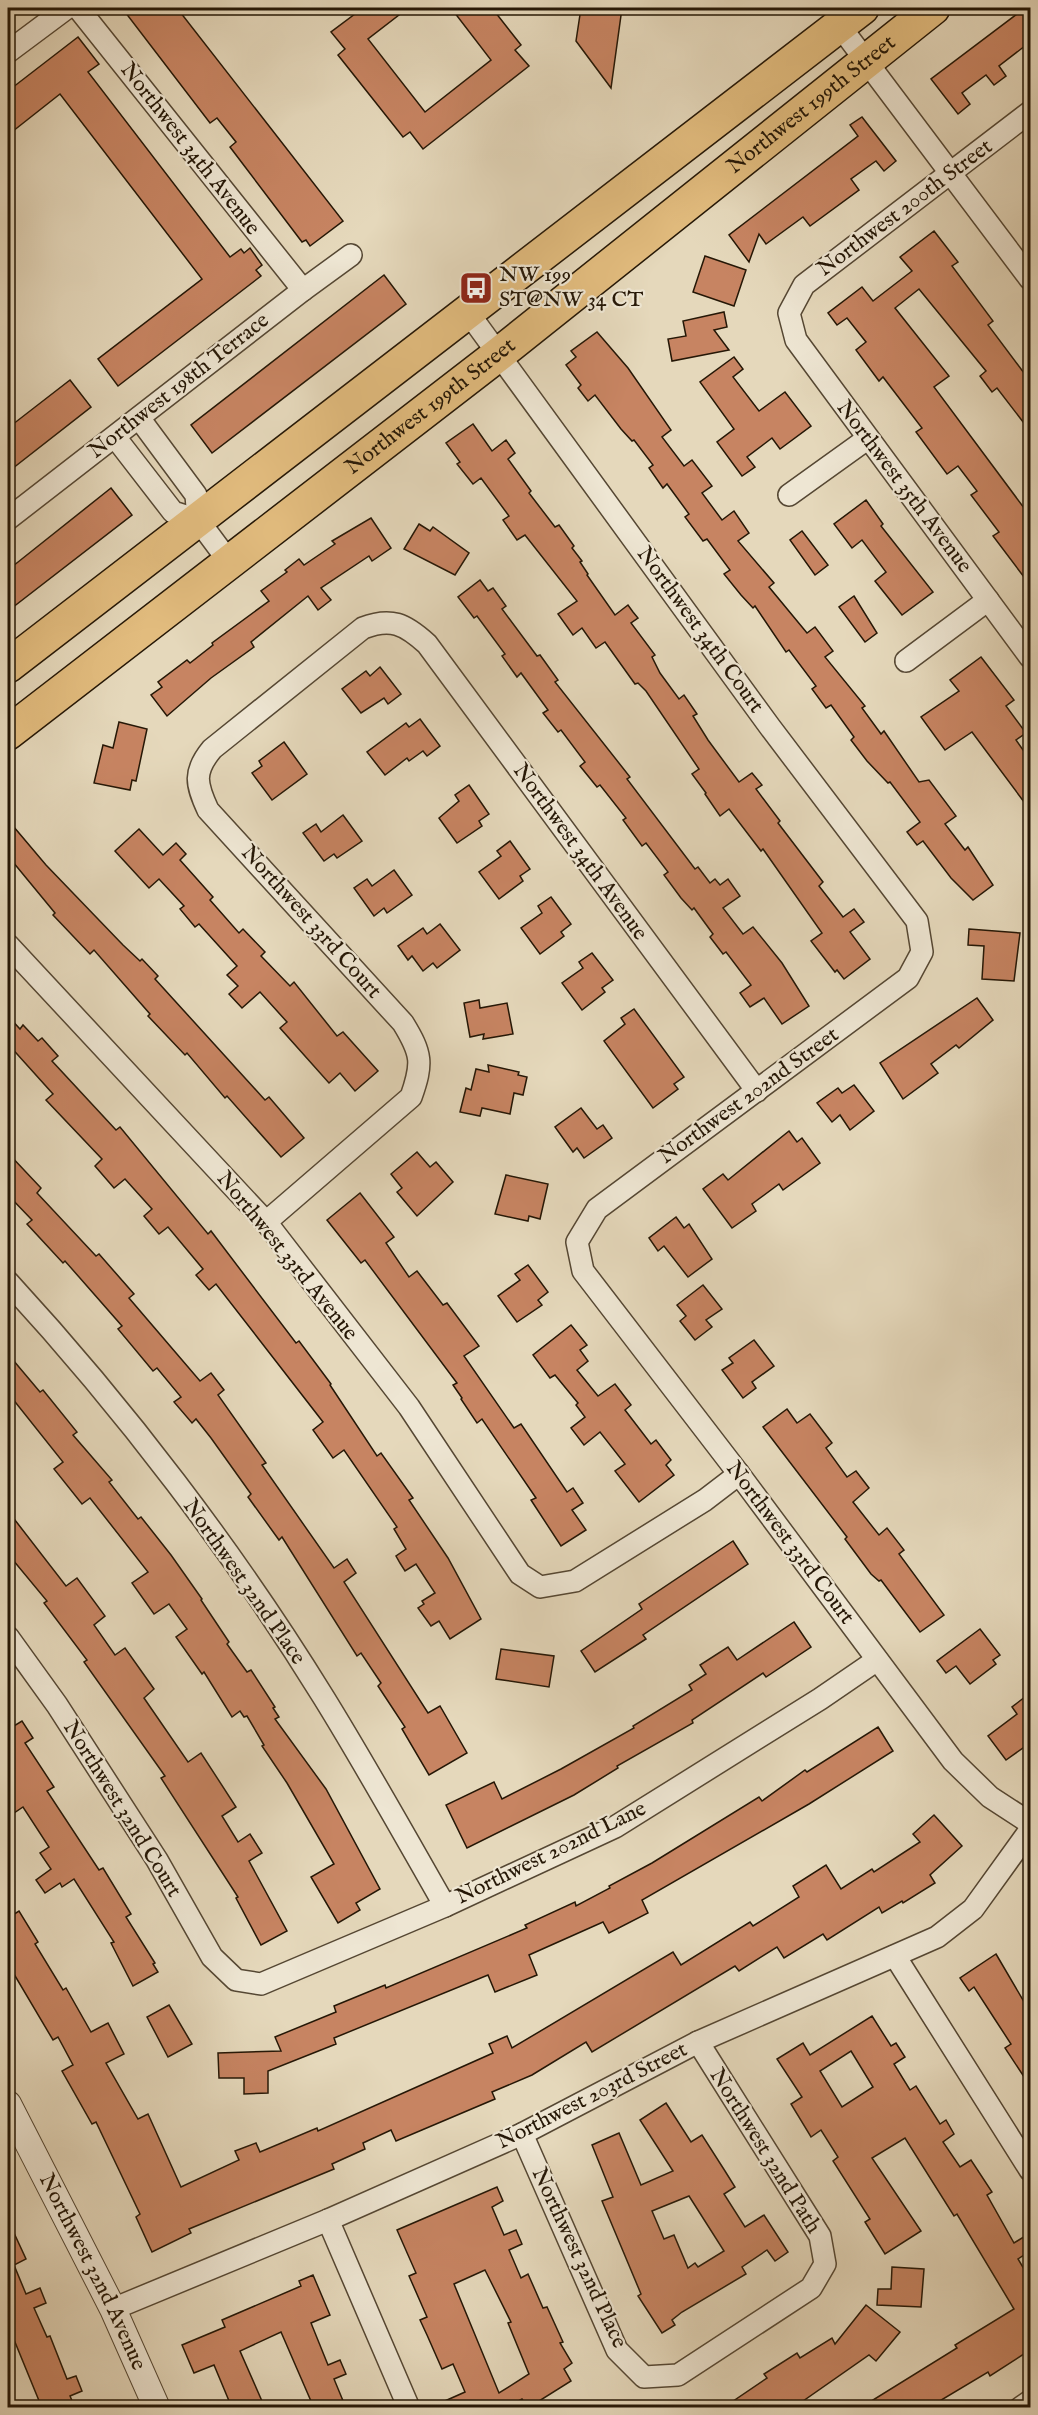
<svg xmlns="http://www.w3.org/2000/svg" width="1038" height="2415" viewBox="0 0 1038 2415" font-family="'IM FELL English',serif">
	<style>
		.building { fill: #c78462; stroke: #251706; stroke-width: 1.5; fill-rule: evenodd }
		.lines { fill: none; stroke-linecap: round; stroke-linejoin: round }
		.minor-casing { stroke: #554733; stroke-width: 24 }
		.tertiary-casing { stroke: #554733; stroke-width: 28 }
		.primary-casing { stroke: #251706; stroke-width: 36 }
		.minor { stroke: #eee6d3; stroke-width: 21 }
		.tertiary { stroke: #eee6d3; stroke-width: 26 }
		.primary { stroke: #e2bc7e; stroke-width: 33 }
		.labels { text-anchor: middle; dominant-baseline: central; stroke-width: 4.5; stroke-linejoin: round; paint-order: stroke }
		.street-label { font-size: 22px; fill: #251706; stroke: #eee6d3 }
		.poi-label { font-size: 22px; fill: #251706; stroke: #eee6d3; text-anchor: start }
	</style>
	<rect width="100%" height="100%" fill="#e5d8bb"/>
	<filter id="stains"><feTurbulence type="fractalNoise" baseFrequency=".00333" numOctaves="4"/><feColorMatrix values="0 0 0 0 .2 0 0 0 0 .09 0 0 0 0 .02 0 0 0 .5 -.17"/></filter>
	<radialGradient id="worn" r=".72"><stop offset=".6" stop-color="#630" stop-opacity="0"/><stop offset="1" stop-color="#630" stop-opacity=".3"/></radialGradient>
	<g class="building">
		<polygon points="122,8 177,8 343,221 310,246 306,240 302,242 230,147 236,142 217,118 210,123"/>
		<polygon points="363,8 408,8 368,39 425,112 491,60 451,8 492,8 521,45 515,50 529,66 423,149 410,132 403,137 338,55 345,49 331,32"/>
		<polygon points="581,8 622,8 611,88 576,41"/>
		<polygon points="1025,8 1030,8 1030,42 999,66 1006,76 994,85 986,75 962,93 970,104 958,114 931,79"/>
		<polygon points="78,37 99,64 88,72 230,257 241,249 244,253 250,248 262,265 256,270 261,276 118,386 98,359 202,279 60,94 8,135 8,91"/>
		<polygon points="862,117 896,161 884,171 876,161 851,179 859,190 810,226 803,217 766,244 759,234 749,262 729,235 858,136 850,125"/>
		<polygon points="934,231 958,262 952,266 993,321 988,325 1030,381 1030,431 997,388 992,392 980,376 986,371 919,289 895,308 949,376 934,387 1030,516 1030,585 993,536 999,532 971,495 977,491 958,466 947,474 916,432 922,428 883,377 879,381 856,350 866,342 847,318 837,325 828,313 862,287 873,301 912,271 900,257"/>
		<polygon points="705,256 746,270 734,306 693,292"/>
		<polygon points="384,275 406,304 212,453 191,425"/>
		<polygon points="724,312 727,327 714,330 729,350 672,361 668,339 686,336 683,321"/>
		<polygon points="597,332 628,368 671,430 662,437 684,466 692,460 712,486 702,493 722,520 734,511 749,533 738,541 774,583 769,587 807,633 815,627 833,651 825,657 865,706 862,708 881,734 884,731 919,782 929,780 956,816 945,824 965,850 968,847 993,885 973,900 951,878 923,841 917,845 907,832 920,822 890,782 888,783 867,761 851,740 854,737 831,705 826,708 812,689 816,686 789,650 786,652 755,606 753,608 741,595 724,574 730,570 707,539 703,541 685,517 689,514 667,484 663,488 649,468 653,465 634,440 632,441 621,429 595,395 588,401 578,388 581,385 566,365 576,357 571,351"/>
		<polygon points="734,357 743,369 733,377 759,411 785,392 811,426 780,449 772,438 747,457 755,467 742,476 717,442 734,429 700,382"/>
		<polygon points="70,380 91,407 8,472 8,428"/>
		<polygon points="473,424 492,451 506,440 515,453 508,459 531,491 529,493 555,527 559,525 574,546 572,548 582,561 580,562 588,574 587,575 615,615 628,605 633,612 638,618 631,623 655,655 652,657 660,673 679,699 684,695 697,714 693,716 708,740 739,782 752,773 762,785 756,789 780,821 778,823 823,882 819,886 843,917 854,909 864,922 850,932 870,959 844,979 837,970 835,972 811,941 822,933 763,849 761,851 729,809 720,816 705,794 706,793 692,774 699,769 646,691 638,683 635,684 605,642 596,648 582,628 573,635 558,614 577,601 525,535 517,540 503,520 509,516 481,478 473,484 457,464 460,462 446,443"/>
		<polygon points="111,488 132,515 8,611 8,570"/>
		<polygon points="866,500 883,524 881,526 933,592 902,615 875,581 886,572 862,540 852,548 834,524"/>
		<polygon points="371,518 391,548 372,561 369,556 321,588 331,600 318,610 308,596 251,642 254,647 211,678 167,716 151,695 162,687 158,682 187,660 190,663 213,645 212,643 269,601 261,591 287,572 285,570 299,559 304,565 335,544 332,541"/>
		<polygon points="419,524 430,531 433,527 469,553 455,575 404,549"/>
		<polygon points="802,531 828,565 815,575 790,540"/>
		<polygon points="480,580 488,591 493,588 506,606 502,609 537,656 540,655 558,680 555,682 630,777 627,779 695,869 698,867 710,883 715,879 720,885 728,879 740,896 723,908 743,934 753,927 782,963 809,1006 782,1024 764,998 750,1007 740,993 751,985 726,952 723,954 710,937 713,934 694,908 692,910 681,898 664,875 668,872 646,843 642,846 623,820 626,818 600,785 597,787 580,766 585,762 561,730 558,732 543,713 548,710 521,673 517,677 502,656 505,654 477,616 474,618 458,597"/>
		<polygon points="854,596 877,633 865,642 839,607"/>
		<polygon points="981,657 1014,700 1006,706 1026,733 1016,740 1030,760 1030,810 972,732 945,750 921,717 959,691 950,680"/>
		<polygon points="380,667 401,694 388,704 384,698 361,713 342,689 366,671 370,676"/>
		<polygon points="420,719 440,746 427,756 423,751 409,761 407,758 385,775 367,752 406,723 409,727"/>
		<polygon points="119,722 147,729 136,781 132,780 130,790 94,783 103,745 113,748"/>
		<polygon points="284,742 307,774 272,800 252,773 262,766 259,761"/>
		<polygon points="469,785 489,814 479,821 482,826 457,843 439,818 459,801 455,795"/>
		<polygon points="343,815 362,841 337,858 334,854 324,861 303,833 316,824 321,832"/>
		<polygon points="8,820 46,865 123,945 140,961 142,959 158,976 155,979 265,1100 269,1097 304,1138 281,1157 227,1096 225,1098 187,1053 185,1055 148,1016 150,1014 94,950 90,954 53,915 55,913 8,856"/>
		<polygon points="139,829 163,855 176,843 186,854 180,860 213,897 210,900 239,933 243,929 265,952 261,956 290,986 294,982 337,1036 343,1032 378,1071 355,1091 340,1073 329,1083 280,1028 287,1022 260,992 242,1008 229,994 238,986 227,975 237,966 199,924 195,927 180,909 184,906 159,879 149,888 115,851"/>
		<polygon points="510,841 530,869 520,876 523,881 499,899 479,872 501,856 497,851"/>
		<polygon points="394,870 412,895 387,913 384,908 374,916 354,888 367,879 372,886"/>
		<polygon points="551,897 571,924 561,932 564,936 540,954 521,928 542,913 538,906"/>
		<polygon points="440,924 460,950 437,968 433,963 423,971 412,956 408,960 398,946 423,928 427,934"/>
		<polygon points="969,929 1020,933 1014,981 982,979 984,946 968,945"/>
		<polygon points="592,953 613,980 602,988 605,992 582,1010 562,983 583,968 579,962"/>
		<polygon points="977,998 993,1020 959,1048 956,1045 931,1064 938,1073 903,1099 880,1063"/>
		<polygon points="479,1000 480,1008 507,1003 513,1034 483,1039 484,1034 470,1037 464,1003"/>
		<polygon points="634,1009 684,1077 674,1084 678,1089 653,1108 604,1041 625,1024 621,1018"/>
		<polygon points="8,1016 20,1029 23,1025 38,1041 42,1038 58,1056 52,1061 116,1130 120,1127 208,1234 211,1231 296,1343 299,1341 331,1384 330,1385 377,1456 381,1453 413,1498 409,1500 448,1558 481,1619 450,1639 439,1621 431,1626 418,1608 424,1604 422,1601 435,1593 416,1564 405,1571 400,1563 396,1556 406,1549 394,1529 397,1527 344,1450 333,1458 313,1430 323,1422 216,1284 209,1290 196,1275 203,1269 168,1227 159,1234 144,1216 152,1209 125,1179 114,1188 95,1166 102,1159 46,1100 53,1094 8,1044"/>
		<polygon points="488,1065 519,1072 518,1075 527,1077 523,1095 514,1093 510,1114 482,1108 480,1116 460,1112 466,1088 471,1090 476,1069 489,1072"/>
		<polygon points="854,1085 874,1111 850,1130 840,1115 832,1122 817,1103 838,1088 842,1093"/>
		<polygon points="581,1108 597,1129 603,1125 612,1138 584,1158 577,1148 573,1152 555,1127"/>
		<polygon points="789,1131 797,1142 802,1138 820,1163 783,1190 779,1184 752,1204 756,1211 732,1228 703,1189 723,1174 728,1180"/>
		<polygon points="417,1152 430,1167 436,1162 453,1182 417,1216 397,1192 402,1188 391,1174"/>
		<polygon points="8,1153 41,1188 37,1193 96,1256 99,1254 134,1294 129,1298 200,1381 211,1373 224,1390 218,1395 266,1463 262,1465 334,1568 347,1559 356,1573 344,1582 428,1713 440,1706 467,1753 429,1775 402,1729 405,1727 378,1686 381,1683 361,1653 357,1656 282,1537 279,1540 248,1497 251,1494 211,1438 196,1419 192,1423 174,1402 181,1397 157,1368 153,1371 118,1329 122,1326 65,1261 63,1263 27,1224 32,1220 8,1195"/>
		<polygon points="506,1175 548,1184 540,1219 529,1216 528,1221 495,1214"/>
		<polygon points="360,1193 394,1237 386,1243 409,1277 417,1271 443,1305 447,1303 479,1346 464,1356 514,1428 521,1424 567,1492 573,1488 583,1503 572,1510 586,1530 561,1546 531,1500 536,1498 482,1419 477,1423 461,1399 462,1398 453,1385 457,1383 365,1260 361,1263 327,1220"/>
		<polygon points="676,1217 684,1228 689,1224 712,1259 688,1277 664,1246 658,1251 649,1238"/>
		<polygon points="528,1265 548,1292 538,1300 542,1305 517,1322 498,1296 520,1280 515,1274"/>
		<polygon points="703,1285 722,1309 706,1320 712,1327 695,1340 680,1321 686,1316 677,1305"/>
		<polygon points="571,1325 587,1345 580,1350 588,1361 577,1370 598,1396 615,1384 631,1405 625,1410 651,1444 656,1440 671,1460 666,1465 674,1475 639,1502 615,1471 625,1464 600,1432 584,1445 571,1428 585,1417 576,1405 578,1403 555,1375 550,1378 533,1355"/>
		<polygon points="754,1340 774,1366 752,1382 756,1388 743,1398 722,1370 733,1363 729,1358"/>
		<polygon points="8,1354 40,1392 43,1390 77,1432 73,1435 112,1480 109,1482 138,1519 141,1517 171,1555 202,1599 201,1600 229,1642 227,1644 247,1672 251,1670 275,1707 273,1708 279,1717 275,1719 326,1789 380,1889 356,1903 360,1910 338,1923 311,1877 334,1864 287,1783 262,1746 264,1745 247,1716 244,1717 240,1711 232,1717 204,1672 202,1674 176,1637 187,1629 169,1604 154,1614 132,1583 148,1572 90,1498 82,1504 54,1469 63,1462 8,1393"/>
		<polygon points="787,1409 797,1423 810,1414 832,1443 826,1448 847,1477 856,1471 869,1488 853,1502 879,1535 887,1528 904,1550 899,1554 944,1615 920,1632 881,1580 879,1581 871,1574 845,1539 847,1537 763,1427"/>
		<polygon points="8,1511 66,1586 77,1578 105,1616 94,1625 115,1655 125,1648 154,1689 144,1698 188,1762 201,1753 236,1807 222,1816 238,1842 250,1834 262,1853 249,1861 287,1931 261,1945 236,1898 238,1897 161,1778 165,1776 84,1662 87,1660 44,1603 47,1601 8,1554"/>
		<polygon points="733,1541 748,1564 643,1635 646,1639 595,1672 581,1651 642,1609 639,1604"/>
		<polygon points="794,1622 811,1647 766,1677 763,1673 692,1720 693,1723 617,1766 618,1768 574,1795 467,1848 446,1805 494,1782 502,1799 561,1769 634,1728 633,1726 692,1690 689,1685 706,1674 700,1665 728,1647 737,1660"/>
		<polygon points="980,1629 1000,1655 993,1660 996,1664 970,1684 956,1666 946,1673 937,1661"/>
		<polygon points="501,1649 554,1656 549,1687 496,1679"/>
		<polygon points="1030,1693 1030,1732 1024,1735 1030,1743 1006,1760 988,1736 1017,1714 1012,1707"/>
		<polygon points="8,1716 14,1726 22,1721 33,1738 25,1743 54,1787 47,1791 99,1870 103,1868 131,1914 126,1917 155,1963 153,1964 158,1972 133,1986 111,1943 114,1942 74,1879 62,1887 60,1883 45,1893 36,1880 51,1869 40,1853 49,1847 23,1807 8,1817"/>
		<polygon points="878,1727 893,1751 809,1804 642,1900 648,1913 609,1933 603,1922 529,1955 537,1975 495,1992 488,1975 334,2038 336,2044 268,2071 268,2093 244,2094 244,2078 219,2078 218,2053 281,2051 275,2037 336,2012 334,2006 385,1985 386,1988 527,1928 525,1925 575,1902 576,1906 610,1888 609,1886 652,1863 759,1797 762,1801 805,1770 807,1772"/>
		<polygon points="934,1815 962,1846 930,1875 935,1883 903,1903 902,1901 882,1913 879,1907 827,1940 823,1934 784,1958 777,1947 739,1971 735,1966 592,2052 586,2042 532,2075 492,2092 495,2099 396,2141 391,2130 363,2143 365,2149 332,2164 334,2169 189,2229 191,2233 152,2252 136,2217 140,2214 96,2122 92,2124 62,2071 73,2065 58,2037 53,2040 8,1964 8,1918 19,1911 38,1942 35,1944 63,1990 66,1988 91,2032 108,2023 124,2054 106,2063 138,2119 148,2114 181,2187 239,2160 235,2151 256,2143 260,2152 317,2128 318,2131 493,2053 489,2044 507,2036 512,2048 673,1952 681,1965 750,1922 753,1926 799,1897 793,1886 826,1865 841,1889 872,1869 874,1872 920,1842 913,1834"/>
		<polygon points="996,1954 1030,2012 1030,2086 1005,2048 1011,2044 996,2021 974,1987 969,1991 960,1978"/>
		<polygon points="169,2005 192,2044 168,2057 147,2017"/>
		<path d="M872 2016 891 2046 896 2043 905 2057 894 2064 910 2090 916 2086 940 2124 946 2120 954 2134 943 2142 960 2167 971 2160 992 2192 987 2195 1014 2243 1030 2233V2251L1018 2259 1030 2279V2350L990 2376 988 2372 928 2408H860L957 2348 955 2345 1014 2309 957 2214 954 2216 905 2138 872 2158 921 2231 885 2254 865 2222 870 2219 833 2161 838 2157 821 2130 811 2137 791 2104 802 2097 777 2059 803 2043 810 2055ZM851 2051 873 2087 842 2107 820 2071Z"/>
		<path d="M666 2103 691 2142 702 2135 725 2171 735 2187 724 2194 745 2227 764 2215 788 2252 775 2261 767 2250 742 2267 746 2274 682 2312 672 2320 675 2325 662 2333 638 2296 641 2294 602 2201 613 2197 592 2145 619 2133 641 2185 673 2171 640 2120ZM689 2196 724 2251 698 2267 695 2263 688 2268 674 2235 664 2239 652 2211Z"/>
		<path d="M497 2187 503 2201 492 2207 504 2235 516 2230 522 2244 509 2250 521 2278 528 2274 543 2308 547 2307 563 2342 560 2343 572 2363 564 2369 571 2381 528 2408 522 2399 505 2408H429L465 2392 453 2364 442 2369 427 2335 420 2320 427 2317 409 2276 416 2273 397 2230ZM485 2270 511 2322 508 2323 529 2374 499 2393 454 2284Z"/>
		<polygon points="8,2220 26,2259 14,2265 26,2294 40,2288 46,2303 34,2308 47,2337 50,2336 67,2379 76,2376 82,2391 70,2396 75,2408 42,2408 8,2325"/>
		<polygon points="892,2267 924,2269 921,2307 877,2305 878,2289 891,2289"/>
		<polygon points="313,2275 330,2315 311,2323 328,2365 340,2360 346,2374 334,2379 346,2408 314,2408 281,2332 240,2351 265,2408 232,2408 214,2365 194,2373 182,2345 225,2327 222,2320 301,2286 299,2281"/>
		<polygon points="866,2305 900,2332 876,2361 869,2355 793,2408 723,2408 767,2378 764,2374 797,2353 800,2358 832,2338 835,2344"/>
	</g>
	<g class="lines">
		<defs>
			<g id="minor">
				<polyline points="78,8 303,290"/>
				<polyline points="839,25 1030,279"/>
				<polyline points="8,52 67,8"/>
				<polyline points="1030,112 804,285 789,313 796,340 1030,657"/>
				<polyline points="467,311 770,727 917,921 922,952 908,978 597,1209 577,1242 583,1271 739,1474 953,1761 990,1797 1030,1823"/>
				<polyline points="139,418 196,495 198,520 230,563"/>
				<polyline points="115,437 173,512 198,520"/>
				<polyline points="789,495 867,439"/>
				<polyline points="8,519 303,290 351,255"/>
				<polyline points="906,661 988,600"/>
				<polyline points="8,945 266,1222 409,1407 520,1574 540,1587 575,1581 705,1500 739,1474"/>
				<path d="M266 1222 411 1097C423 1063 422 1054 403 1023L208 810C196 784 193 772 212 749L363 628C391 617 405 624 427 644L757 1091"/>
				<path d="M8 1282C124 1408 234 1552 324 1698 366 1766 405 1836 445 1906"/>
				<polyline points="8,1637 57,1705 157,1860 212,1957 236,1980 261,1984 445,1906 615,1827 820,1699 877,1660"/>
				<polyline points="895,1956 1030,2170"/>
				<polyline points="522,2134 617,2350 644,2377 678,2375 811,2288 825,2264 820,2236 698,2042"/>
				<polyline points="328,2220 409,2408"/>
				<polyline points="113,2309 328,2220 522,2134 698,2042 937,1937 973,1909 1030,1830"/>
				<polyline points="1020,2408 1030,2401"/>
			</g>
			<g id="tertiary">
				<path id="s1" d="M8 2104 113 2309 157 2408"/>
			</g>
			<g id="primary">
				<polyline points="8,666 862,8"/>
				<path id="s2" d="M8 733 499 354 933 8"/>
			</g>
		</defs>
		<use href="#minor" class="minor-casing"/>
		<use href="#tertiary" class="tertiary-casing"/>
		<use href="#primary" class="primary-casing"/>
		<use href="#minor" class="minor"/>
		<use href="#tertiary" class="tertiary"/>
		<use href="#primary" class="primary"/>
	</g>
	<defs>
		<symbol id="bus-square" viewBox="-11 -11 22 22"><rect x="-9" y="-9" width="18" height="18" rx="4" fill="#8f2418" stroke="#eee6d3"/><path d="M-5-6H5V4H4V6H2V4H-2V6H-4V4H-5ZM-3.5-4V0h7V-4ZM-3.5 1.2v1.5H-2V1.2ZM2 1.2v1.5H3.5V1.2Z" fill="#fff"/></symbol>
	</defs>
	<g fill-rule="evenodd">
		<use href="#bus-square" x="457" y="269" width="38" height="38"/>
	</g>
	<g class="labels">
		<g class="street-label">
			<text stroke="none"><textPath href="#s2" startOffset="1020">Northwest 199th Street</textPath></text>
			<text transform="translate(190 149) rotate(52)">Northwest 34th Avenue</text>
			<text transform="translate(905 208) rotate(-37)">Northwest 200th Street</text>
			<text transform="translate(179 386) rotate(-38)">Northwest 198th Terrace</text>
			<text stroke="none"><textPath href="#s2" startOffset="534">Northwest 199th Street</textPath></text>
			<text transform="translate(904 487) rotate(53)">Northwest 35th Avenue</text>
			<text transform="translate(700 630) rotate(54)">Northwest 34th Court</text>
			<text transform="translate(580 852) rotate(54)">Northwest 34th Avenue</text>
			<text transform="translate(311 922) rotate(48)">Northwest 33rd Court</text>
			<text transform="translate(749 1096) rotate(-36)">Northwest 202nd Street</text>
			<text transform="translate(287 1256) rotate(51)">Northwest 33rd Avenue</text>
			<text transform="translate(790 1543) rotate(53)">Northwest 33rd Court</text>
			<text transform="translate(244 1582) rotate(55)">Northwest 32nd Place</text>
			<text transform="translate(122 1809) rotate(58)">Northwest 32nd Court</text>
			<text transform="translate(551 1853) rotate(-26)">Northwest 202nd Lane</text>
			<text transform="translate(592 2096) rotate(-27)">Northwest 203rd Street</text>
			<text transform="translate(765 2151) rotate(58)">Northwest 32nd Path</text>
			<text transform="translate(579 2258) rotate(65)">Northwest 32nd Place</text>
			<text stroke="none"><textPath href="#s1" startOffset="188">Northwest 32nd Avenue</textPath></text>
		</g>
		<g class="poi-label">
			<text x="499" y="275">NW 199<tspan x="499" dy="25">ST@NW 34 CT</tspan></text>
		</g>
	</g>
	<rect width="1038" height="2415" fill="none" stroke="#e5d8bb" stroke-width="30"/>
	<rect x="9" y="9" width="1020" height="2397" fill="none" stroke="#251706" stroke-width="3"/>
	<rect x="15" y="15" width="1008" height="2385" fill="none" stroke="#251706" stroke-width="1.5"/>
	<rect width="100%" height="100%" filter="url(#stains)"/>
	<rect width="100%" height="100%" fill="url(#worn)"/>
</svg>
